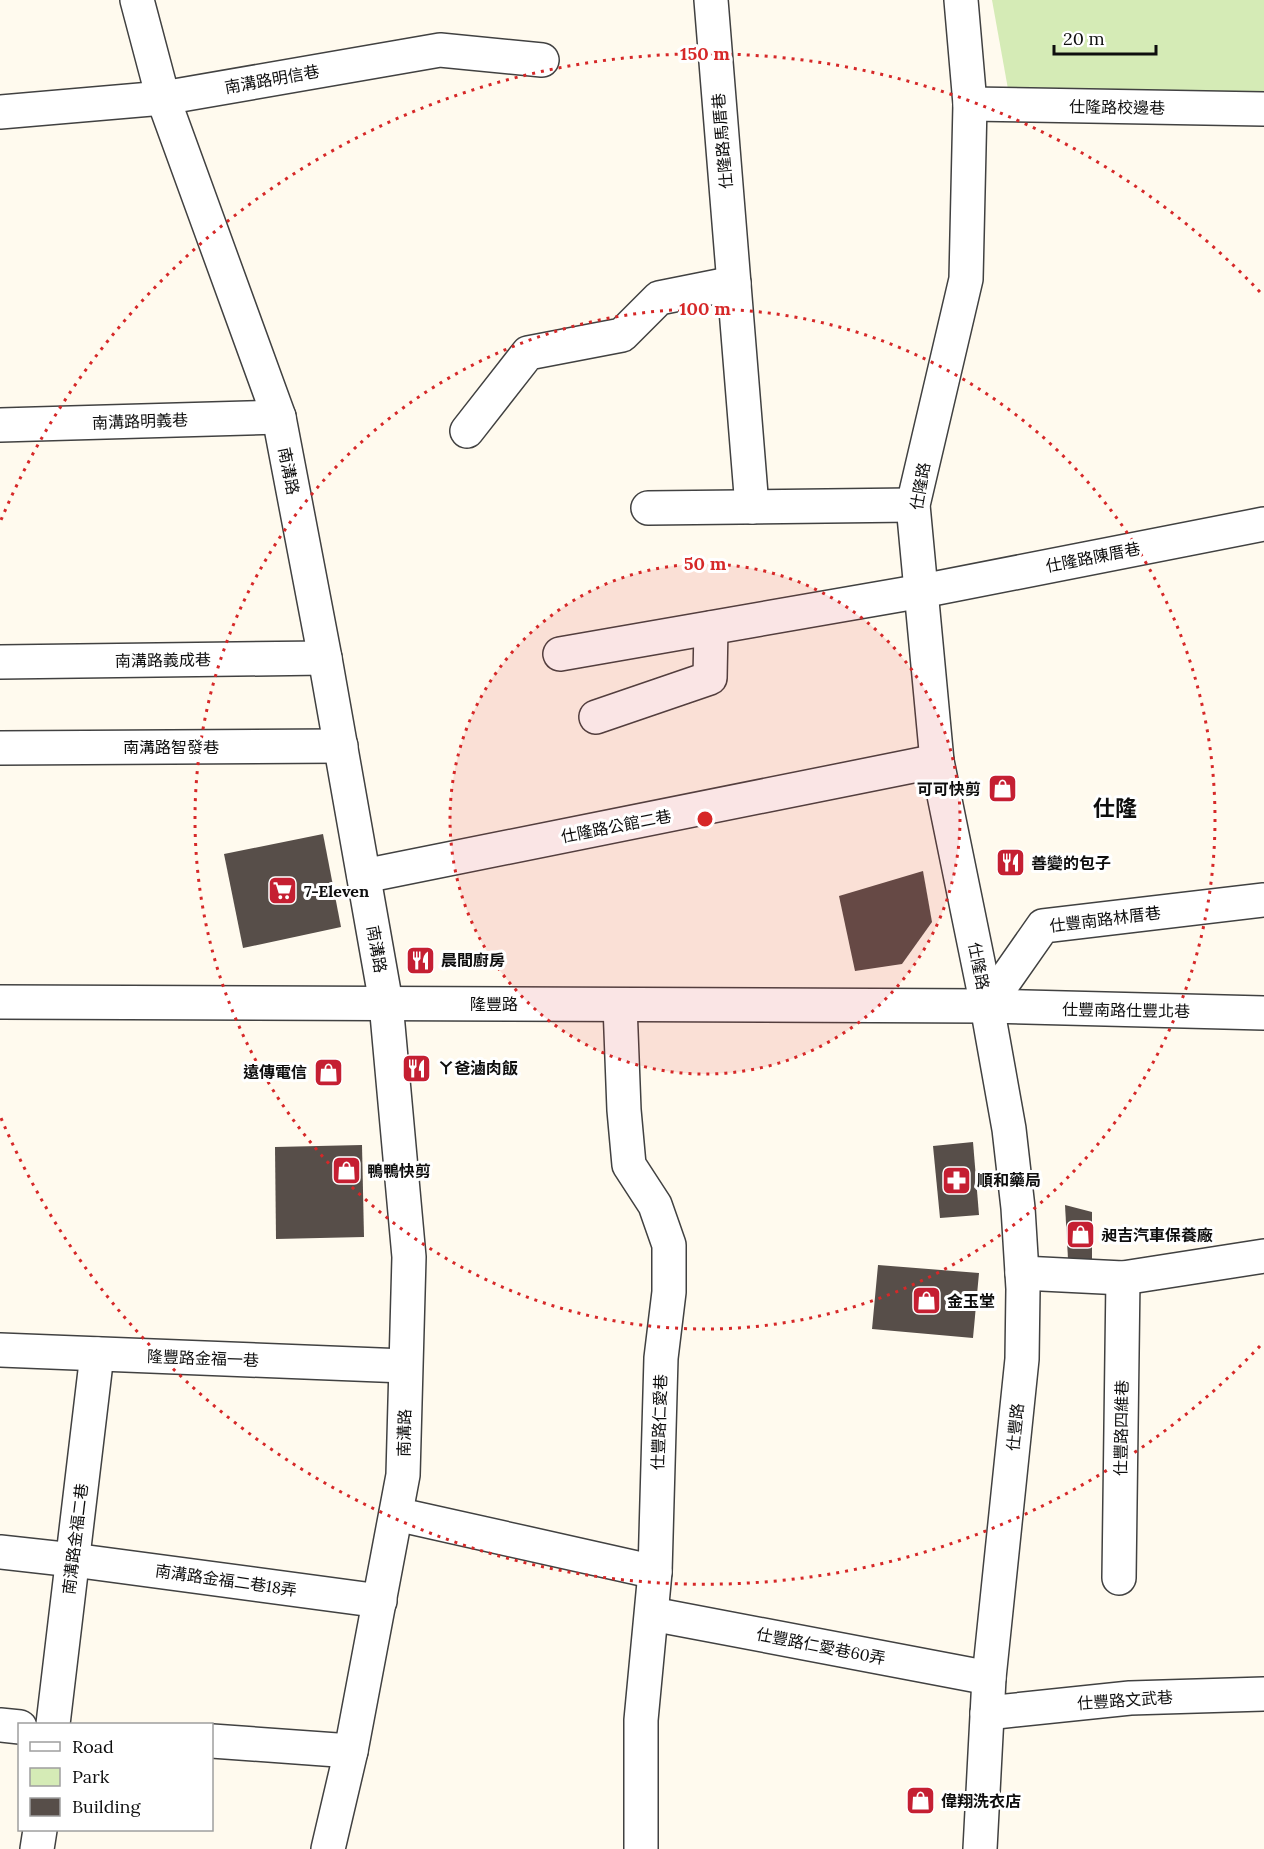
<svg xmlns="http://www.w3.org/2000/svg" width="1264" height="1849" viewBox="0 0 1264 1849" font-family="Lora,'Noto Sans TC',serif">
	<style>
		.green { fill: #d5ebb6 }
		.building { fill: #574e49 }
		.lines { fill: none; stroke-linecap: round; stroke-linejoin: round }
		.minor-casing { stroke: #414141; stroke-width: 36 }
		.minor { stroke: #fff; stroke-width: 33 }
		.ring { fill: none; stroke: #d62828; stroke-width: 3; stroke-dasharray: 3 6 }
		.labels { text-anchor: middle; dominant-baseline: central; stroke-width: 6; stroke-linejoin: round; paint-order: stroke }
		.street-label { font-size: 16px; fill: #0e0e0e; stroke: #fff }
		.poi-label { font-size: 16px; font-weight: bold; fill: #0e0e0e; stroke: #fff; text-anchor: start }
		.district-label { font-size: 22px; font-weight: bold; fill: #0e0e0e; stroke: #fff }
		.centre { fill: #d62828; stroke: #fff; stroke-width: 3 }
		.ring-label { font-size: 18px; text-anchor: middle; font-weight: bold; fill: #d62828; stroke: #fff; stroke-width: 6; stroke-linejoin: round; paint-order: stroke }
	</style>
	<rect width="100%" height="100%" fill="#fffaee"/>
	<polygon class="green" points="992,0 1264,0 1264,95 1008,89"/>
	<g class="building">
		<polygon points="323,834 341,927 243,948 224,854"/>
		<polygon points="923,871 932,922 902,964 855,971 839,896"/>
		<polygon points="973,1142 979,1215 940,1218 933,1146"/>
		<polygon points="362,1145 364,1237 276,1239 275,1147"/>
		<polygon points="1065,1205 1092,1212 1092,1262 1068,1259"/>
		<polygon points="878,1265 979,1273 973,1338 872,1329"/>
	</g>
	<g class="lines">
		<defs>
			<g id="minor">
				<polyline points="137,0 163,98 279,417 325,658 386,1003 409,1257 403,1475 351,1751 328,1849"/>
				<polyline points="711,0 752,507"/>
				<polyline points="961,0 970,104 966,279 913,505 937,761 987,1006 1009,1129 1018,1208 1023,1289 1022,1359 989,1678 980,1849"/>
				<polyline points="970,104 1264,109"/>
				<polyline points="0,112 163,98 440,50 542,60"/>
				<polyline points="0,425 279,417"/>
				<polyline points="467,431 528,353 622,335 659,298 734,283"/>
				<polyline points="648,508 913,505"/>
				<polyline points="560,654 922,591 1264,524"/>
				<polyline points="0,662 325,658"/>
				<polyline points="596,717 710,678 711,628"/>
				<polyline points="0,748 341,746"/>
				<polyline points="364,876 937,761"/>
				<polyline points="0,1002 987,1006 1264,1013"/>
				<polyline points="620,1005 624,1110 629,1165 655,1205 669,1245 669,1292 661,1358 655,1572 641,1720 641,1849"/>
				<polyline points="987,1006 1043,926 1264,900"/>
				<polyline points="1022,1273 1123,1278 1264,1256"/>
				<polyline points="0,1350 405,1366"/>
				<polyline points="396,1514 655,1572"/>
				<polyline points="0,1552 73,1560 380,1601"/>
				<polyline points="1119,1578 1123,1278"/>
				<polyline points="652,1614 989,1678"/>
				<polyline points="987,1713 1130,1698 1264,1694"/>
				<polyline points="53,1724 97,1354"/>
				<polyline points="0,1725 20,1727"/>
				<polyline points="212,1741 351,1751"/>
				<polyline points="37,1849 40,1830"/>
			</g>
		</defs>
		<use href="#minor" class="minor-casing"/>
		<use href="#minor" class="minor"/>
	</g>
	<circle cx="705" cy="819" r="255" fill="#d62828" fill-opacity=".12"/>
	<g class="ring">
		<circle cx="705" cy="819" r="255"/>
		<circle cx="705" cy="819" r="510"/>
		<path d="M1260 1346A765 765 0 0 1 1 1118M1 520A765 765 0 0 1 1260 292"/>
	</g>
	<defs>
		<symbol id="shop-square" viewBox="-11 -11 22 22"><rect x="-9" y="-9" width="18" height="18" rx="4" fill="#c51f32" stroke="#fff"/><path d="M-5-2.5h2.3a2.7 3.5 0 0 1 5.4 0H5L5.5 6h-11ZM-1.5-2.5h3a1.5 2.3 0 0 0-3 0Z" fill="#fff"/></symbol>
		<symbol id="restaurant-square" viewBox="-11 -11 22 22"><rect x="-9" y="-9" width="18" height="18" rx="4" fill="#c51f32" stroke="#fff"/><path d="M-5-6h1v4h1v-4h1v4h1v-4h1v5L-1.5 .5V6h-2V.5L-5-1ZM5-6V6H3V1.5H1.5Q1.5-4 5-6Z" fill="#fff"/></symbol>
		<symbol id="supermarket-square" viewBox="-11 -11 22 22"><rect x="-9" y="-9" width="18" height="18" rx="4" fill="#c51f32" stroke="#fff"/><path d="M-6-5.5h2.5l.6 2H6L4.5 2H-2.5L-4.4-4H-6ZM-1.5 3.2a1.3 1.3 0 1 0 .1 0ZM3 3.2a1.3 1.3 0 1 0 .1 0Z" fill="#fff"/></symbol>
		<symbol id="pharmacy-square" viewBox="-11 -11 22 22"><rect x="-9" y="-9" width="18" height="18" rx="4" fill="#c51f32" stroke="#fff"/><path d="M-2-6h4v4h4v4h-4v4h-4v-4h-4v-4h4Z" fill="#fff"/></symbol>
	</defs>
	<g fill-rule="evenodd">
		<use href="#shop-square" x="986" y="772" width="33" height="33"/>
		<use href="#restaurant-square" x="994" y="846" width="33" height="33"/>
		<use href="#supermarket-square" x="266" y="874" width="33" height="33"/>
		<use href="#restaurant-square" x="404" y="944" width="33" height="33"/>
		<use href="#restaurant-square" x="400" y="1052" width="33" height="33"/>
		<use href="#shop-square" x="312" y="1056" width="33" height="33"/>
		<use href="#shop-square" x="330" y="1154" width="33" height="33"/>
		<use href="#pharmacy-square" x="940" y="1164" width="33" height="33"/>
		<use href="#shop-square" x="1064" y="1218" width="33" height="33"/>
		<use href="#shop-square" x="910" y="1284" width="33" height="33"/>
		<use href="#shop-square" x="904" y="1784" width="33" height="33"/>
	</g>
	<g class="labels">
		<g class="street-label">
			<text transform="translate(272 79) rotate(-10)">南溝路明信巷</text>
			<text transform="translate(1117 107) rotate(1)">仕隆路校邊巷</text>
			<text transform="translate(722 141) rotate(-95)">仕隆路馬厝巷</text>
			<text transform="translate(140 421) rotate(-2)">南溝路明義巷</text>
			<text transform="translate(289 471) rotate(79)">南溝路</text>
			<text transform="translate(920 486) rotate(-80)">仕隆路</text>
			<text transform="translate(1093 557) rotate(-11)">仕隆路陳厝巷</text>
			<text transform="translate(163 660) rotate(-1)">南溝路義成巷</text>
			<text x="171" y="747">南溝路智發巷</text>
			<text transform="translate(616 826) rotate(-11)">仕隆路公館二巷</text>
			<text transform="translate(1105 919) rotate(-7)">仕豐南路林厝巷</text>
			<text transform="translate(377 949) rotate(80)">南溝路</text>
			<text transform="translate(979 966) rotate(79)">仕隆路</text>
			<text x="494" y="1004">隆豐路</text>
			<text transform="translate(1126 1010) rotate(1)">仕豐南路仕豐北巷</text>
			<text transform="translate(203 1358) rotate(2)">隆豐路金福一巷</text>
			<text transform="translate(659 1422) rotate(-88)">仕豐路仁愛巷</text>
			<text transform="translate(1015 1427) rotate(-84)">仕豐路</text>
			<text transform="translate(1121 1428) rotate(-89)">仕豐路四維巷</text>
			<text transform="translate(404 1433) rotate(-89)">南溝路</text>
			<text transform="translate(75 1539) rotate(-83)">南溝路金福二巷</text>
			<text transform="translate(226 1580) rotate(8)">南溝路金福二巷18弄</text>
			<text transform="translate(821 1646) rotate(11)">仕豐路仁愛巷60弄</text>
			<text transform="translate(1125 1700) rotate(-4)">仕豐路文武巷</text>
		</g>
		<g class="poi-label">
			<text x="981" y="789" text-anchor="end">可可快剪</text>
			<text x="1031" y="863">善變的包子</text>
			<text x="304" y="891">7-Eleven</text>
			<text x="441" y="960">晨間廚房</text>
			<text x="438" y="1068">ㄚ爸滷肉飯</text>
			<text x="307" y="1072" text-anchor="end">遠傳電信</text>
			<text x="367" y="1171">鴨鴨快剪</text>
			<text x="977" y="1180">順和藥局</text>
			<text x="1101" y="1235">昶吉汽車保養廠</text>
			<text x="947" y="1301">金玉堂</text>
			<text x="941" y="1801">偉翔洗衣店</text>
		</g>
		<g class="district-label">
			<text x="1115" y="808">仕隆</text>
		</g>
	</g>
	<circle cx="705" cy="819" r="9" class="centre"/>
	<g class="ring-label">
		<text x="705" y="60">150 m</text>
		<text x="705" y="315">100 m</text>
		<text x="705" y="570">50 m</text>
	</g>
	<rect x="18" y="1723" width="195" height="108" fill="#ffffff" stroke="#9f9f9f" stroke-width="1.5"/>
	<rect x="30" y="1742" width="30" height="9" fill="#ffffff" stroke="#9f9f9f" stroke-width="1.5"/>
	<text x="72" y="1753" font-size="18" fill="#0e0e0e">Road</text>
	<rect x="30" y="1768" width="30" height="18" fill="#d5ebb6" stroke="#9f9f9f" stroke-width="1.5"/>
	<text x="72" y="1783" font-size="18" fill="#0e0e0e">Park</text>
	<rect x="30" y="1798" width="30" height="18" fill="#574e49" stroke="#9f9f9f" stroke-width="1.5"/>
	<text x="72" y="1813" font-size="18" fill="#0e0e0e">Building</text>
	<path d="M1054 45v9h102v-9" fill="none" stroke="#0e0e0e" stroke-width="3"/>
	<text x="1063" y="45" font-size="18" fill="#0e0e0e" stroke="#ffffff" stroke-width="4.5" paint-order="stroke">20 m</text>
</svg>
